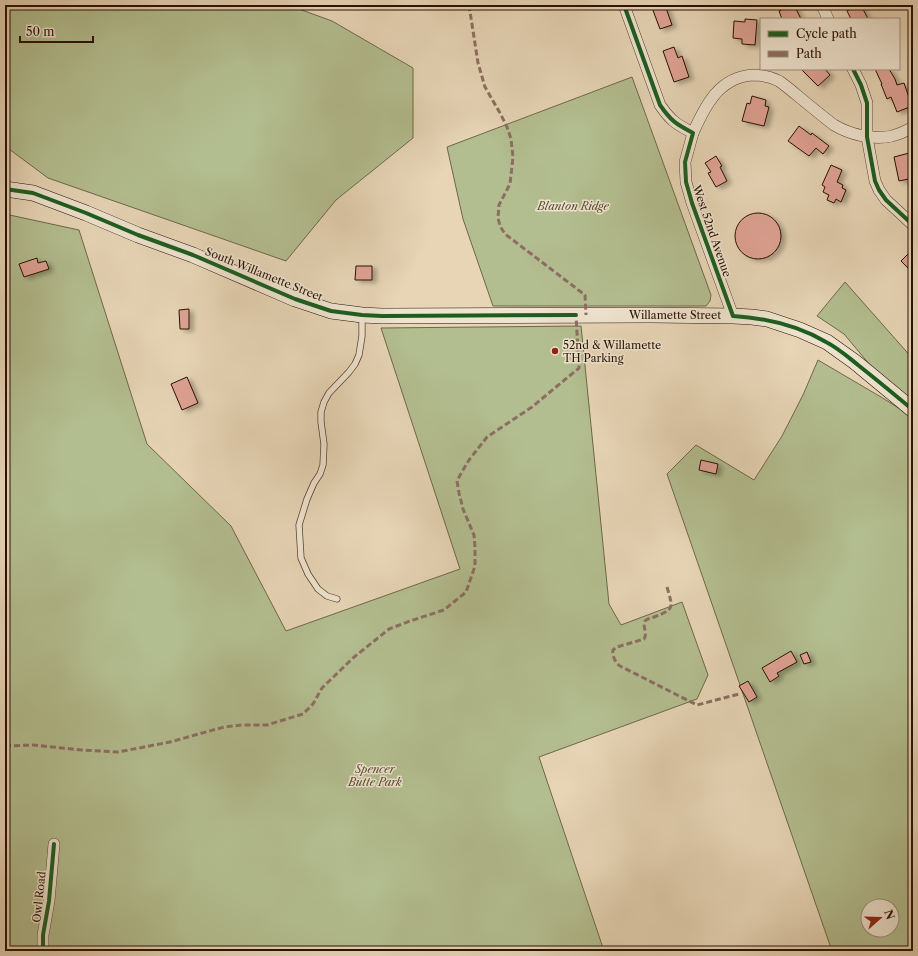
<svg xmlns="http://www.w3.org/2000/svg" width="918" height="956" viewBox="0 0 918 956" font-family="'Libre Caslon Text',serif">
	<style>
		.green { fill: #b3be90; stroke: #6e6748; fill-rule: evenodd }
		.building { fill: #e0a395; stroke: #281000; filter: url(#shadow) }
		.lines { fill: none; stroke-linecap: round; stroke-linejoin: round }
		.service-casing { stroke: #58412e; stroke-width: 7 }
		.minor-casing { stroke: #58412e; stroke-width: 12 }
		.secondary-casing { stroke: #281000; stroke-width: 16 }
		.service { stroke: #efe4d0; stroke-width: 5.5 }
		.minor { stroke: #efe4d0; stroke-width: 11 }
		.secondary { stroke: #efe4d0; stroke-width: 15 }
		.quiet { stroke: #8d6e63; stroke-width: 3; stroke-dasharray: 6 3; stroke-linecap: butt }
		.cycleway-casing { stroke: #efe4d0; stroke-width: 6 }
		.cycleway { stroke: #1b5e20; stroke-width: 4 }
		.poi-dot { fill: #8f2418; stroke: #efe4d0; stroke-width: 1.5 }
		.labels { text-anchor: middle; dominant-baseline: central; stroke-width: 3; stroke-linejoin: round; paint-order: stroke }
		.park-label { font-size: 11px; font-style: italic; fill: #594d32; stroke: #efe4d0 }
		.street-label { font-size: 11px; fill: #281000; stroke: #efe4d0 }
		.poi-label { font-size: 11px; fill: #281000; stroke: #efe4d0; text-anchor: start }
	</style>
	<defs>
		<filter id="shadow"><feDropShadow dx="4.5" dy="2.5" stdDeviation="2" flood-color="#0004"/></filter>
	</defs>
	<rect width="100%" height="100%" fill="#e7d5b6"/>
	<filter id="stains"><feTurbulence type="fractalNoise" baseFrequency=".005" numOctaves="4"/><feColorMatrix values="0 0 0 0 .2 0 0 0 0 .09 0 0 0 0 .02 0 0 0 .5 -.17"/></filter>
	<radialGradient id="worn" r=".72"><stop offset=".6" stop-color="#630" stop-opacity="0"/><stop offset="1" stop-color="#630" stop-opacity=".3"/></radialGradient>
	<g class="green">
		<polygon points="5,5 288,5 332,21 413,68 413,138 336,200 286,261 48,178 5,146"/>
		<polygon points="632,77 711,295 710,301 706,306 493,306 463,219 447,147"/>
		<polygon points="5,214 79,230 147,444 231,526 286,631 460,569 381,328 581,326 609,604 621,625 682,602 708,675 697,699 539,757 604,951 5,951"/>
		<polygon points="845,282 913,359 913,402 875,371 844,334 817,316"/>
		<path d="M818 360 881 397 913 417V951H832L667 474 696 445 754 480 782 436 803 395ZM868 906H892V930H868Z"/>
	</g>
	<g class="building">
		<polygon points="651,5 665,5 672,25 660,29"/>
		<polygon points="792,5 794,5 801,19 782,19 779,11"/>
		<polygon points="858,5 861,5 868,19 851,19 847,11"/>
		<polygon points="745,19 757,20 755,45 742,44 742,39 733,38 734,21 745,22"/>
		<polygon points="674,47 678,58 682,56 689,77 674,82 663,51"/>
		<polygon points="801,69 825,69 830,75 818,86"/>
		<polygon points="875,69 889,69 895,79 897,85 904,83 912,106 897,112 891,97 887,99 881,84 882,84"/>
		<polygon points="752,96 766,100 765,106 769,107 764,126 742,121 747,103 750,104"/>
		<polygon points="799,126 811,135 812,133 829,146 823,154 816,148 809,156 788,141"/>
		<polygon points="913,152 913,162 911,163 913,173 913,178 899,181 894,157"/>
		<polygon points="716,156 722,166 720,167 727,181 716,187 708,173 711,172 705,163"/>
		<polygon points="831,165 842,170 837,182 843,185 842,188 846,190 841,202 836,199 834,203 827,200 829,195 823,192 825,187 822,185"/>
		<circle cx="758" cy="236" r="23"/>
		<polygon points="913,249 913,273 901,261"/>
		<polygon points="37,258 38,263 46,261 49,269 24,277 19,264"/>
		<polygon points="356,266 372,266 372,280 355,280"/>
		<polygon points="189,309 189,329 180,329 179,310"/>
		<polygon points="187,377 198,403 182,410 171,384"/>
		<polygon points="701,460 718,464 716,474 699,470"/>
		<polygon points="791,651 797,662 777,673 779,676 770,682 762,668"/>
		<polygon points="807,652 811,662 804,664 800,655"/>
		<polygon points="748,681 757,697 749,702 739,686"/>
	</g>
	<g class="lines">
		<defs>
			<polyline id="service" points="337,599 327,596 318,589 308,574 301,558 299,525 307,499 314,483 320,474 323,465 324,444 321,422 321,412 324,402 329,393 349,372 355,364 359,355 362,336 362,315"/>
			<g id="minor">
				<path d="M624 5 660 105C671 121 676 124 693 133L685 162 686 182 692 203 733 316"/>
				<polyline points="822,5 828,19"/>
				<polyline points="853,69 861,85 867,103 867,137 875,181 879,190 886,200 913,225"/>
				<path d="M693 133C705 106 719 77 753 75 762 75 771 77 779 81 786 86 792 91 798 96 810 106 822 116 834 125 851 135 873 140 892 136 900 134 906 131 913 127"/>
				<polyline points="43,951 43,935 49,901 54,844"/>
			</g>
			<polyline id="secondary" points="5,189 33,193 86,213 138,235 193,255 295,299 331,311 362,315 382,316 651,315 733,316 752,317 767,319 800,330 827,342 855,362 913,410"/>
		</defs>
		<use href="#service" class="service-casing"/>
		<use href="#minor" class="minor-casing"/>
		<use href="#secondary" class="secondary-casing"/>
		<use href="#service" class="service"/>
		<use href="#minor" class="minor"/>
		<use href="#secondary" class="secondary"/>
		<g class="quiet">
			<polyline points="469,5 478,63 485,87 500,113 507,127 511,139 513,157 510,184 499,205 498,218 500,226 505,234 585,295 586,315"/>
			<path d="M667 587C673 608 675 609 654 617 651 618 647 619 645 621 642 626 648 633 644 639L617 647 613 650C612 655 615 663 620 666L697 705 739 694"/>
			<polyline points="5,746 33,745 82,750 118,752 170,742 224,727 242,725 267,725 303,714 313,704 322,688 353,658 389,629 410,621 444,610 466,592 475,566 475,547 474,535 463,509 459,493 457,481 463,470 469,460 487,437 532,407 579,368 576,315"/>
		</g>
		<defs>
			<g id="cycleway">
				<path d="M624 5 660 105C671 121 676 124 693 133L685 162 686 182 692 203 733 316C766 318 797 325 826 342 838 348 848 357 858 365 877 380 895 395 913 410"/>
				<polyline points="853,69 861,85 867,103 867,137 875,181 879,190 886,200 913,225"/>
				<polyline points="5,189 33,193 86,213 138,235 193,255 295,299 331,311 362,315 382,316 576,315"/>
				<polyline points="43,951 43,935 49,901 54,844"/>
			</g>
		</defs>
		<use href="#cycleway" class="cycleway-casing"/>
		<use href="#cycleway" class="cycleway"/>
	</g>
	<circle class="poi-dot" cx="555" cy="351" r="4"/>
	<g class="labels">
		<g class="park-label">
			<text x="573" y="206">Blanton Ridge</text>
			<text x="375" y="769">Spencer<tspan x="375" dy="13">Butte Park</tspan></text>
		</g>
		<g class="street-label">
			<text transform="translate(712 231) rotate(71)">West 52nd Avenue</text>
			<text transform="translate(264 274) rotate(22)">South Willamette Street</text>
			<text x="675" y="315">Willamette Street</text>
			<text transform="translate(39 897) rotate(-84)">Owl Road</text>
		</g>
		<g class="poi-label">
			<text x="563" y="345">52nd &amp; Willamette<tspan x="563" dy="13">TH Parking</tspan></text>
		</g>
	</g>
	<rect width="918" height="956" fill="none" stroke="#e7d5b6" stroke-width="20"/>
	<rect x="6" y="6" width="906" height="944" fill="none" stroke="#281000" stroke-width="2"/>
	<rect x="10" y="10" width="898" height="936" fill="none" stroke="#281000"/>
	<rect x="760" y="18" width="140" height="52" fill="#efe4d0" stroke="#9f8f7d"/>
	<rect x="768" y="31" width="20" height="6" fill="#1b5e20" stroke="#9f8f7d"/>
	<text x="796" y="38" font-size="12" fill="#281000">Cycle path</text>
	<rect x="768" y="51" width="20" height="6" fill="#8d6e63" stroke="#9f8f7d"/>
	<text x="796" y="58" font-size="12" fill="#281000">Path</text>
	<g transform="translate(880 918) rotate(70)"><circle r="19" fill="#efe4d0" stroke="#9f8f7d"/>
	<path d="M0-3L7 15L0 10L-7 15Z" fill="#8f2418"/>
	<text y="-6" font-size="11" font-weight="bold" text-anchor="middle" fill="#281000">N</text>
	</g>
	<path d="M20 36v6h73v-6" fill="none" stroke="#281000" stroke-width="2"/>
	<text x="26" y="36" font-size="12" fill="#281000" stroke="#efe4d0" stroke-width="3" paint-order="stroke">50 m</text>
	<rect width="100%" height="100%" filter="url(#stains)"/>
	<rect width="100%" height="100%" fill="url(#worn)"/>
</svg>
